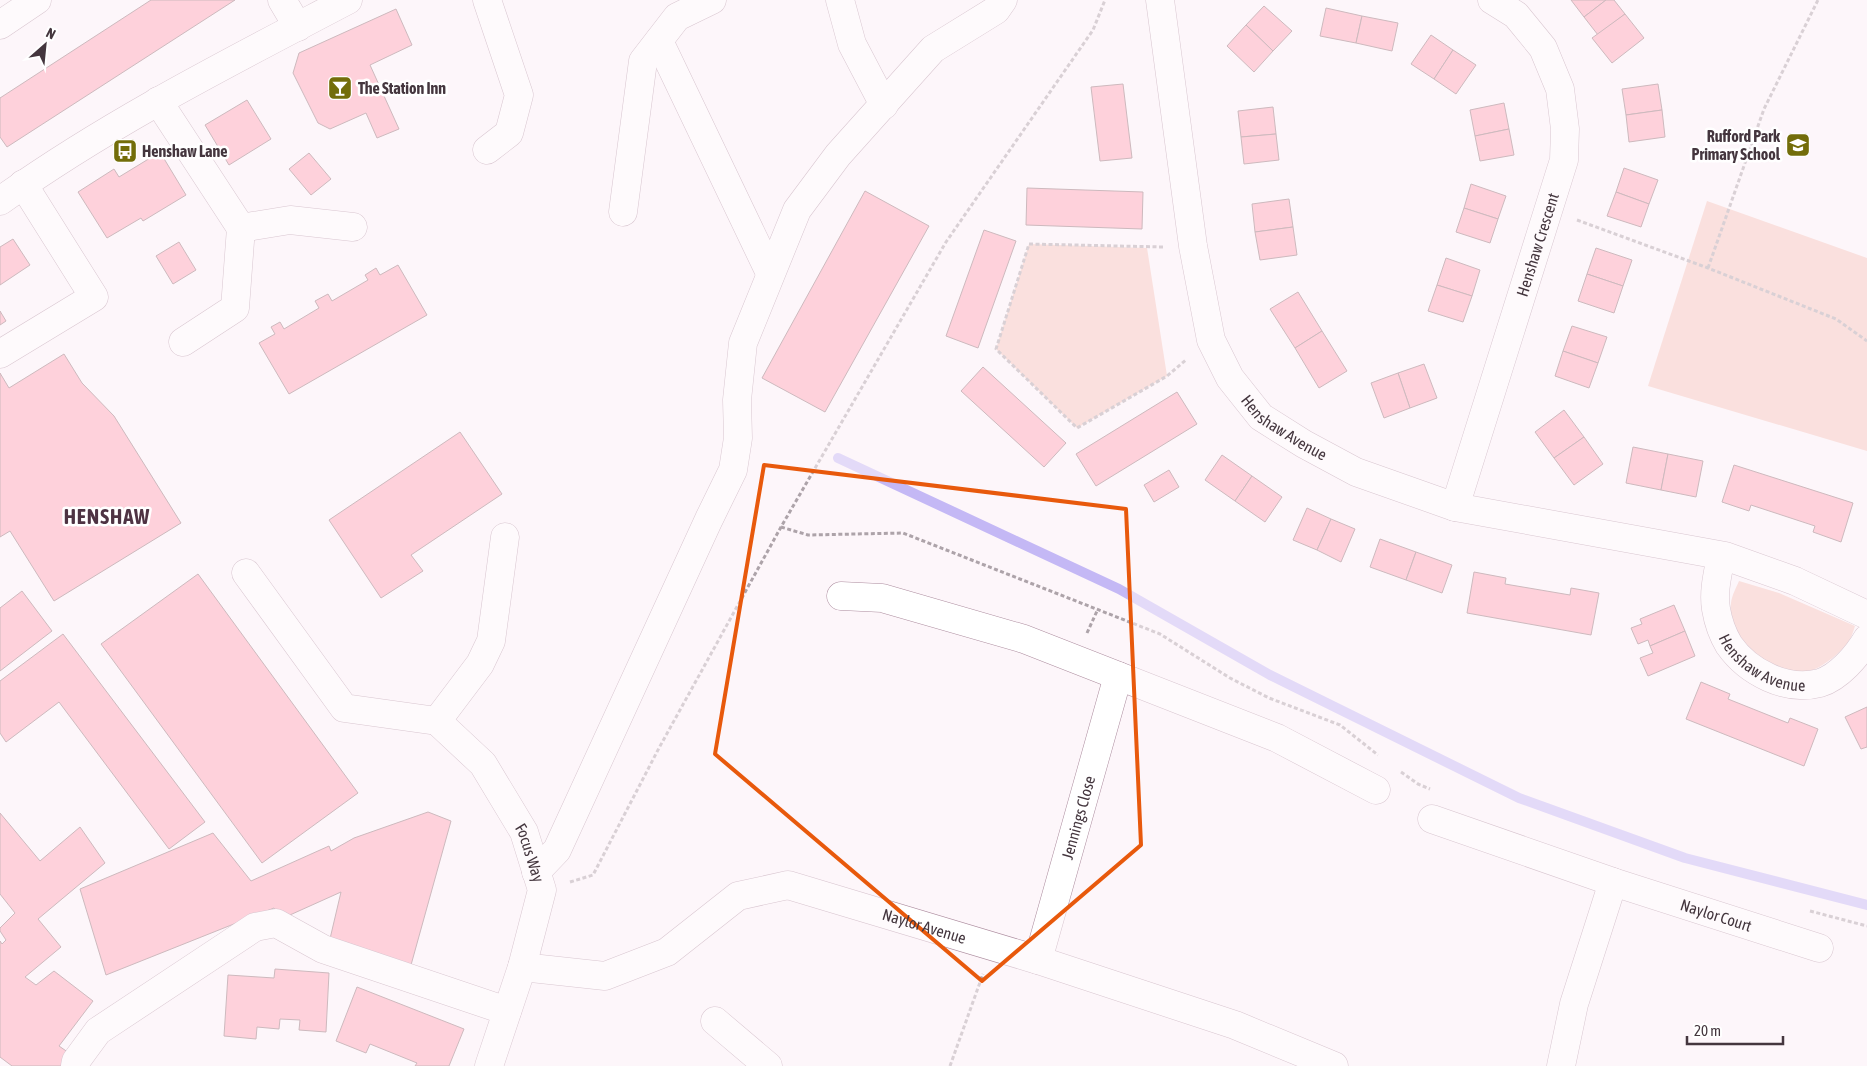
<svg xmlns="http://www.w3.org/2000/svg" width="1867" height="1066" viewBox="0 0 1867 1066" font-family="'Asap Condensed',sans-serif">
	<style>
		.green { fill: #f5c6bc }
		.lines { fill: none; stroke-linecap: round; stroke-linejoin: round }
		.stream { stroke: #c4b8f5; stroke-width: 10 }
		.building { fill: #fea5b6; stroke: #936f75 }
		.minor-casing { stroke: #ad8d9f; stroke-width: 29 }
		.path { stroke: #ada3a9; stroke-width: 3; stroke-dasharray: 4 2.5; stroke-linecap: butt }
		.minor { stroke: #fff; stroke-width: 28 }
		.marked { fill: none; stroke: #e8590c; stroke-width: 4; stroke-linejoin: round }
		.labels { text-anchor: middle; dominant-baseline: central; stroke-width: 5; stroke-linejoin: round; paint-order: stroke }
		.poi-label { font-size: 16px; font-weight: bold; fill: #44363e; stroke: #fff; text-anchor: start }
		.street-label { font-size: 16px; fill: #44363e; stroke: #fff }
		.district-label { font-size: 21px; font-weight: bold; letter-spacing: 1px; fill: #4e3343; stroke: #fff }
	</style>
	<rect width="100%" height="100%" fill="#fdf6fa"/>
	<g class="green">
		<polygon points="1707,201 1867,258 1867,451 1648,386"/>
		<polygon points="1029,244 1147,248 1167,376 1077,428 996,349"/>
		<path d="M1739 581 1779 593 1855 626C1853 632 1851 639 1847 644 1839 654 1819 670 1806 672 1770 677 1726 641 1731 603 1732 595 1736 588 1739 581Z"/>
	</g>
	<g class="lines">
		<polyline class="stream" points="838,458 1119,589 1270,675 1519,798 1685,858 1867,905"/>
	</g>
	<g class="building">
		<polygon points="151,0 235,0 7,147 0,137 0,98"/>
		<polygon points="1571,0 1606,0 1584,17"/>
		<polygon points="1606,0 1614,0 1625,14 1598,35 1584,17"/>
		<polygon points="1264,6 1292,31 1273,51 1246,25"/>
		<polygon points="1326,8 1362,16 1356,43 1320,36"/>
		<polygon points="396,9 412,45 370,65 399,129 377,138 366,113 330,129 318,123 293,73 299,53"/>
		<polygon points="1625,14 1644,38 1612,63 1592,38"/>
		<polygon points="1362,16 1398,23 1392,51 1356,43"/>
		<polygon points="1246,25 1273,51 1254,72 1227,46"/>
		<polygon points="1431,35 1453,50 1434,79 1411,64"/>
		<polygon points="1453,50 1476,65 1456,94 1434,79"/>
		<polygon points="1123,84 1132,158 1100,161 1091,87"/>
		<polygon points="1658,84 1662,110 1626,115 1622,89"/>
		<polygon points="247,100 271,139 229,165 205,125"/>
		<polygon points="1504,103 1509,129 1475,136 1470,110"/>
		<polygon points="1273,107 1276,134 1241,137 1238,111"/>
		<polygon points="1662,110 1665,137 1629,142 1626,115"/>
		<polygon points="1509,129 1514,155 1480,161 1475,136"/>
		<polygon points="1276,134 1279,160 1244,164 1241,137"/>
		<polygon points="160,152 186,195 143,221 141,218 107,238 78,192 114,169 119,177"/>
		<polygon points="309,153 331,179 311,195 289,169"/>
		<polygon points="1624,168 1658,180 1649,204 1616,192"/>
		<polygon points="1471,184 1506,196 1498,219 1464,208"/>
		<polygon points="1027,188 1143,192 1142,229 1026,225"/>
		<polygon points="865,191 929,226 825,412 762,378"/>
		<polygon points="1616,192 1649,204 1641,227 1607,216"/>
		<polygon points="1289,199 1293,227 1255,232 1252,204"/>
		<polygon points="1464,208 1498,219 1490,243 1456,232"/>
		<polygon points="1293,227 1297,255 1260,260 1255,232"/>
		<polygon points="984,230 1016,241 978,348 946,336"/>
		<polygon points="13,239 30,265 0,285 0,247"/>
		<polygon points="179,242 196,270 173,284 156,256"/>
		<polygon points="1596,248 1632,260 1623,286 1587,274"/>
		<polygon points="1446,258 1480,270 1472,296 1437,285"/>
		<polygon points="398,265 427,315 289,394 259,343 275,334 271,327 280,322 284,329 319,308 315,301 328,294 332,301 368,280 365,275 376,268 380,275"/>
		<polygon points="1587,274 1623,286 1614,313 1578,301"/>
		<polygon points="1437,285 1472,296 1463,322 1428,311"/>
		<polygon points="1298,292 1322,331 1295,348 1270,309"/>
		<polygon points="0,311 6,321 0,325"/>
		<polygon points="1572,326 1607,337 1598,363 1563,351"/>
		<polygon points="1322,331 1347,371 1319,388 1295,348"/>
		<polygon points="1563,351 1598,363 1589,388 1555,376"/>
		<polygon points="64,354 82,383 114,416 181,523 54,601 10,531 0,537 0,373 9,388"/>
		<polygon points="1424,364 1437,398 1410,408 1398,373"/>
		<polygon points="983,367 1066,443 1044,467 961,391"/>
		<polygon points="1398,373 1410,408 1384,418 1371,383"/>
		<polygon points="1177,392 1197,424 1096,486 1076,454"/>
		<polygon points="1564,410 1584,437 1554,458 1535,432"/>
		<polygon points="460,432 502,494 411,555 423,571 381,598 329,520"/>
		<polygon points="1584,437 1603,464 1574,485 1554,458"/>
		<polygon points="1633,447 1668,454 1661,490 1626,483"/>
		<polygon points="1668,454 1703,461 1696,497 1661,490"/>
		<polygon points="1222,455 1252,476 1235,501 1205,480"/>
		<polygon points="1734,465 1853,503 1841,542 1813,532 1815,526 1751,505 1749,511 1722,502"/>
		<polygon points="1169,470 1179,487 1154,502 1144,485"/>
		<polygon points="1252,476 1282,497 1265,522 1235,501"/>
		<polygon points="1307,508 1331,519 1317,550 1293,540"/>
		<polygon points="1331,519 1355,529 1341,562 1317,550"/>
		<polygon points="1380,539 1416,552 1406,580 1370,567"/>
		<polygon points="1416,552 1452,565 1442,593 1406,580"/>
		<polygon points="1474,572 1506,578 1505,584 1570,595 1571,588 1599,593 1591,635 1467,613"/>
		<polygon points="198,574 358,793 262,863 101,644"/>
		<polygon points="22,591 52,631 0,671 0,608"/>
		<polygon points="1674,605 1685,631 1650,646 1648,640 1638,644 1631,628 1642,624 1640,619"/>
		<polygon points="1685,631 1695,656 1648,676 1640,658 1653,653 1650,646"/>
		<polygon points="63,634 205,822 169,849 59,702 6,742 0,733 0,681"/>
		<polygon points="1701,682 1730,694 1728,699 1788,723 1790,718 1818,729 1804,766 1686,719"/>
		<polygon points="1867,707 1867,747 1861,749 1845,717"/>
		<polygon points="428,812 451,821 411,965 329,943 341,892 281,919 274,908 106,975 80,889 213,833 251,881 329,846 331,851 354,838"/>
		<polygon points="0,813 40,861 80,827 105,863 38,919 61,947 25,977 36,985 54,971 93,1001 59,1046 72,1055 64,1066 12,1066 0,1057 0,941 2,944 6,940 0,931 0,928 15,913 0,894"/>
		<polygon points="275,969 329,973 326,1032 299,1030 300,1020 280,1019 279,1029 257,1027 256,1039 224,1036 228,975 274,978"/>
		<polygon points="357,987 464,1029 449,1066 415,1066 417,1063 370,1044 366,1053 336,1041"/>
	</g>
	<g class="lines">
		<defs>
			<g id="minor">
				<polyline points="282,0 298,27"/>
				<polyline points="840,0 852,44 884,105"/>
				<path id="s1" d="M1160 0 1193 246 1211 340 1230 378 1261 417 1304 444 1356 472 1455 507 1725 556 1795 581 1867 615"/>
				<polyline points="0,25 37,0"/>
				<polyline points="659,41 770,273"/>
				<polyline points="158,101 241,228"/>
				<polyline points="487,150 509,133 519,95 487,0"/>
				<path d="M0 201C109 123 230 62 348 0"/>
				<polyline points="623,212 643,61 677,17 712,0"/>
				<polyline points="241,228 290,220 353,227"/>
				<polyline points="183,342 235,308 241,228"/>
				<polyline points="0,354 94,297 23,184"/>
				<path id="s2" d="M1455 507 1564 160 1565 129 1560 89 1543 48 1516 15 1492 0"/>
				<path id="s3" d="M1721 556C1718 573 1713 591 1716 609 1718 621 1723 635 1729 645 1748 672 1786 692 1820 683 1839 677 1857 656 1867 639"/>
				<polyline points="246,573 344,708 437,721"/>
				<polyline points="841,596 882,598 1024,639 1277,738 1376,790"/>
				<path id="s4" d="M437 721 483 764 524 832 542 890 522 967 489 1066"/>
				<polyline points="437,721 480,664 491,641 505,537"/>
				<path id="s5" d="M1432 819 1613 882 1819 948"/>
				<polyline points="536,872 557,850 709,519 733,470 738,438 737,400 743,343 797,210 838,155 933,49 996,10 1003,0"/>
				<path id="s6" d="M1038 960 1118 676"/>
				<path id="s7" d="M522 967 605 976 667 952 738 896 788 885 1038 960 1235 1025 1334 1066"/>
				<polyline points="715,1021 768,1066"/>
				<polyline points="75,1066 76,1061 98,1031 255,927 276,923 323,949 507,1011"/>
				<polyline points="1561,1066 1574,1004 1613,882"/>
			</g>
		</defs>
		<use href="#minor" class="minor-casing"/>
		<g class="path">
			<polyline points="1577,220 1708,268 1836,319 1867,341"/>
			<polyline points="1163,247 1029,244 996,349 1077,428 1167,376 1187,359"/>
			<polyline points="1708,268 1764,109 1818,0"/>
			<polyline points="781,527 808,535 903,533 1160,634 1230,678 1269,698 1340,725 1378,755"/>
			<polyline points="1087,633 1097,611"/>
			<polyline points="1401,772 1418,784 1430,789"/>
			<polyline points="570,882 593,875 659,748 781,527 946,242 1093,30 1105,0"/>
			<polyline points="1810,911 1867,926"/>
			<polyline points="950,1066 983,974"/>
		</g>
		<use href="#minor" class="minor"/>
	</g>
	<path d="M0 0H1867V1066H0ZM764 465 1126 509 1141 845 982 981 715 754Z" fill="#fdf6fa" fill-opacity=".55" fill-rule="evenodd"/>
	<path class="marked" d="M764 465 1126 509 1141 845 982 981 715 754Z"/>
	<defs>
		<symbol id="bar-square" viewBox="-11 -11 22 22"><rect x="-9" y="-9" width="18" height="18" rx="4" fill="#736d0a" stroke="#fff"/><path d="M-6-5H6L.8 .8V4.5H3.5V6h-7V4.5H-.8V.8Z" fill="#fff"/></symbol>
		<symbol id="school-square" viewBox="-11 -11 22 22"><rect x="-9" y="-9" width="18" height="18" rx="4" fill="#736d0a" stroke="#fff"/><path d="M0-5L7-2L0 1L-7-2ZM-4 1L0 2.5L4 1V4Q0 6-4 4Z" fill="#fff"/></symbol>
		<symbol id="bus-square" viewBox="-11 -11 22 22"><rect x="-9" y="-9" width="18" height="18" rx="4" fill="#736d0a" stroke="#fff"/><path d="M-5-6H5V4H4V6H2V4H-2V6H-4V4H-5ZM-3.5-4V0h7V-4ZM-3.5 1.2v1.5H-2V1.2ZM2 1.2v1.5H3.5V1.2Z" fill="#fff"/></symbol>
	</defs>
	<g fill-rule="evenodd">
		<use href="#bar-square" x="326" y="74" width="28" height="28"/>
		<use href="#school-square" x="1784" y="131" width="28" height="28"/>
		<use href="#bus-square" x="111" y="137" width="28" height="28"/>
	</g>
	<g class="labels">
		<g class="poi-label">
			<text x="358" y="88">The Station Inn</text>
			<text x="1780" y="136" text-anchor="end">Rufford Park<tspan x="1780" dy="18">Primary School</tspan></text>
			<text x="142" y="151">Henshaw Lane</text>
		</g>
		<g class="street-label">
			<text stroke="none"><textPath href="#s2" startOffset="275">Henshaw Crescent</textPath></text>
			<text stroke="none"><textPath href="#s1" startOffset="461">Henshaw Avenue</textPath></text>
			<text stroke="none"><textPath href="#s3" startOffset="131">Henshaw Avenue</textPath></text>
			<text stroke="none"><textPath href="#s6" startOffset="148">Jennings Close</textPath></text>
			<text stroke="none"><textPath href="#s4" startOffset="164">Focus Way</textPath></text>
			<text stroke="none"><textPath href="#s5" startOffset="300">Naylor Court</textPath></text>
			<text stroke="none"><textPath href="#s7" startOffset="434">Naylor Avenue</textPath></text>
		</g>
		<g class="district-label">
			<text x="107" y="516">HENSHAW</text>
		</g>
	</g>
	<g transform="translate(45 45) rotate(27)" stroke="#ffffff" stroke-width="4" paint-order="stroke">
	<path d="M0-4L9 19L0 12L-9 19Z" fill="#44363e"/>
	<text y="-8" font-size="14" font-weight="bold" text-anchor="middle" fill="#44363e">N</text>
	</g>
	<path d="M1687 1036v8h96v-8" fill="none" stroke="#44363e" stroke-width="2.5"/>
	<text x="1694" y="1036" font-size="15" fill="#44363e" stroke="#ffffff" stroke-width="4" paint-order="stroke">20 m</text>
</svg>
